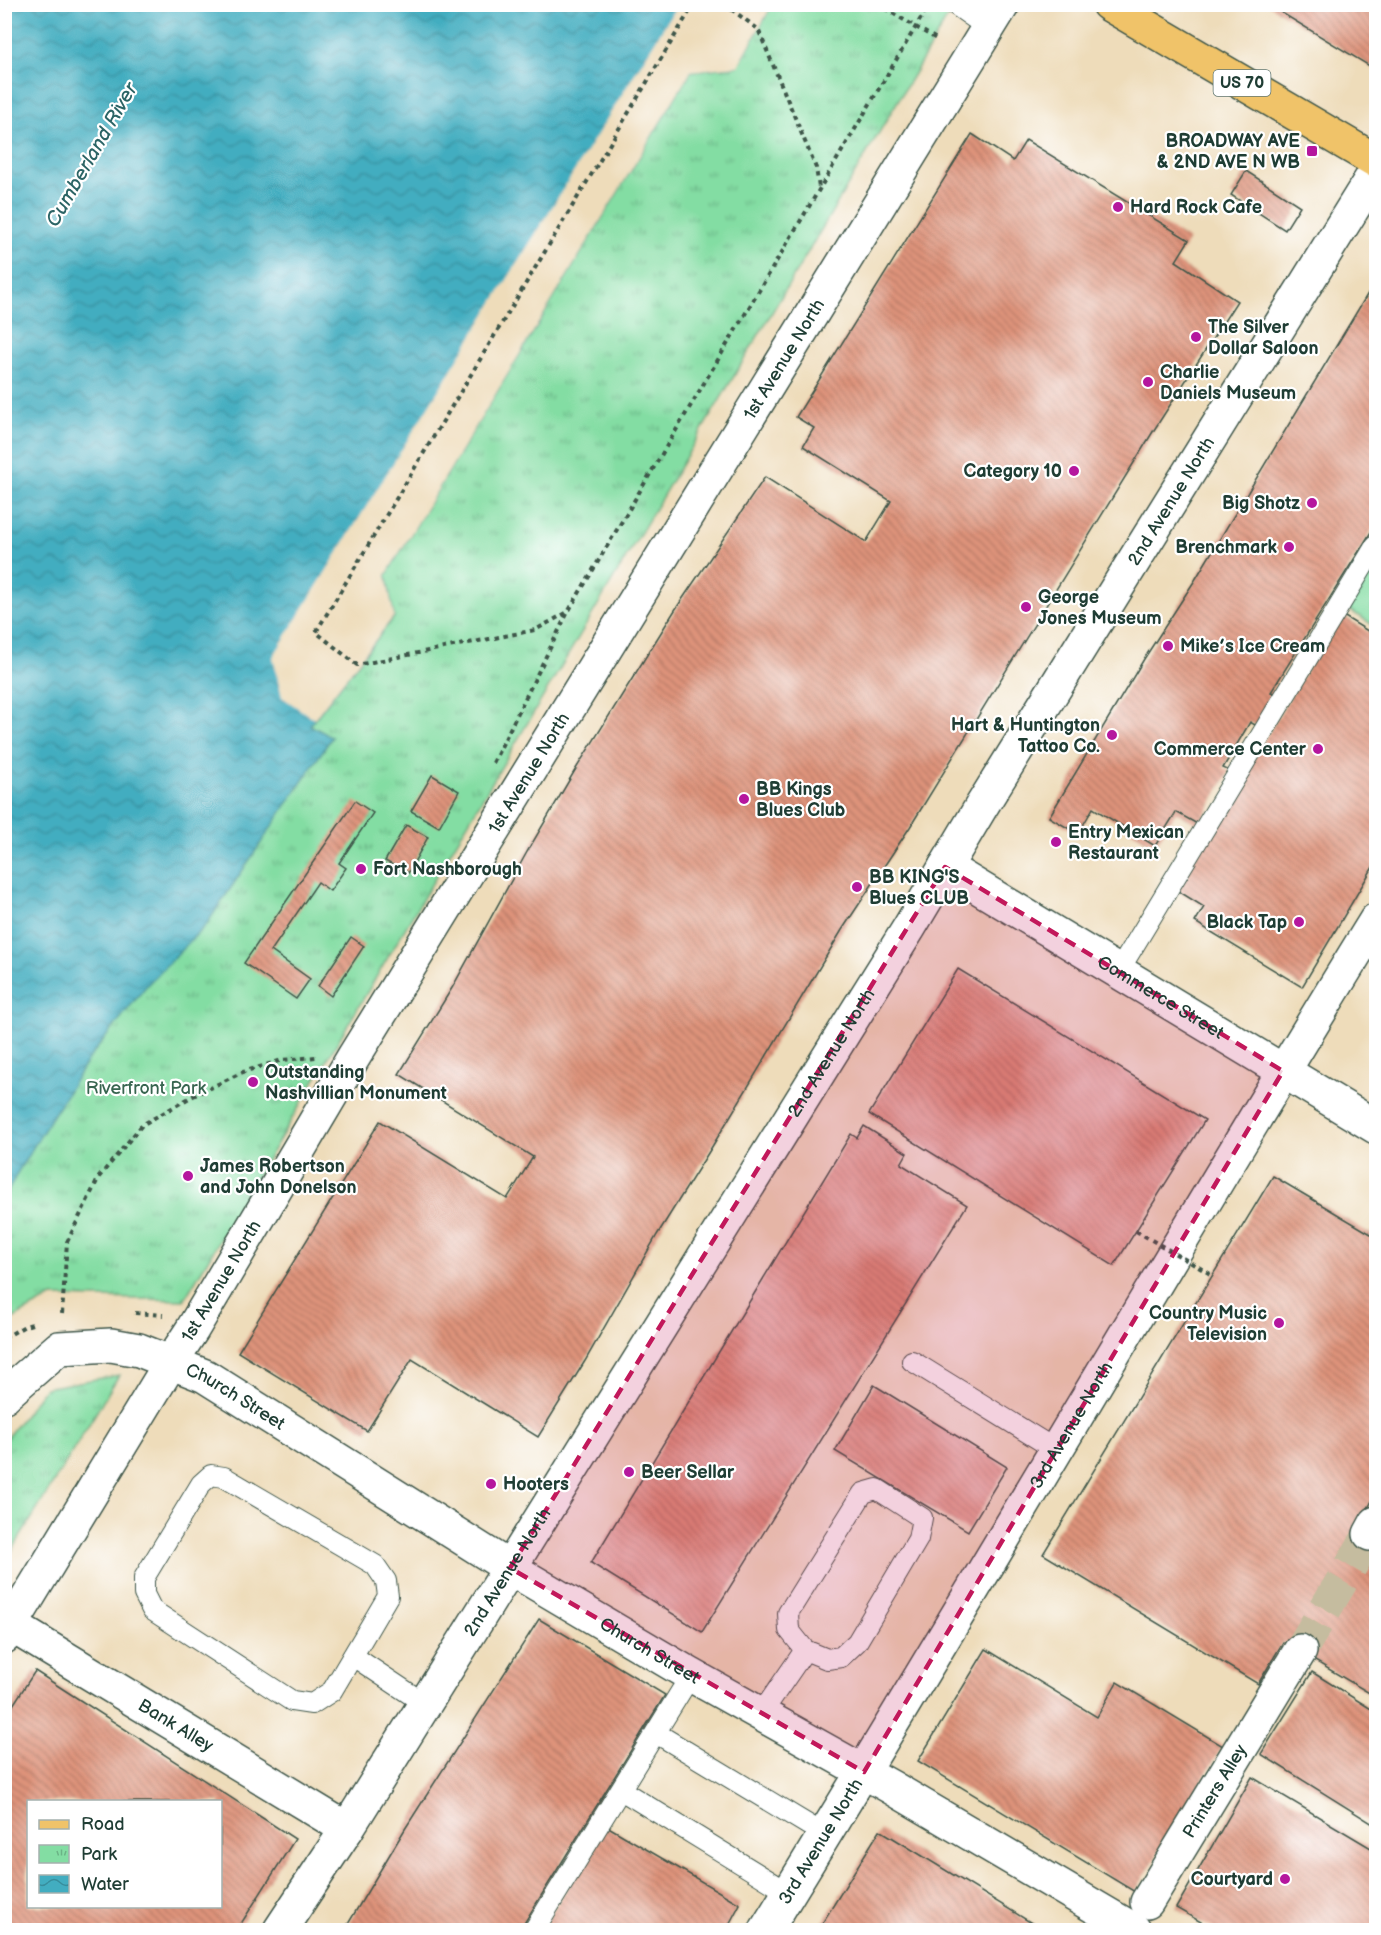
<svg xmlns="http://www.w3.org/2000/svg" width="1381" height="1935" viewBox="0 0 1381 1935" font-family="'Balsamiq Sans',sans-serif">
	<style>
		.park { fill: url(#park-tufts); stroke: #518d6c; stroke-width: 1.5 }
		.water { fill: url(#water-waves); stroke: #30757a; stroke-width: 1.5 }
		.pier { fill: #eedcba }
		.building { fill: url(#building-back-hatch); fill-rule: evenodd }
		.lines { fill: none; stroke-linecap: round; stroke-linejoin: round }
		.minor-tunnel { stroke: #c5bc9f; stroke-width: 33; stroke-dasharray: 33 16; stroke-linecap: butt }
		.service-casing { stroke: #3e5548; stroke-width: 22 }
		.minor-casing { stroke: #3e5548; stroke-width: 36 }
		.tertiary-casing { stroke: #3e5548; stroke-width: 36 }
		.primary-casing { stroke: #3e5548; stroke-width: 36 }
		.path { stroke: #3e5548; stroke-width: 4; stroke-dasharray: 4.5 4.5; stroke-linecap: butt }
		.service { stroke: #fff; stroke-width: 20 }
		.minor { stroke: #fff; stroke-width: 33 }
		.tertiary { stroke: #fff; stroke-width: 33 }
		.primary { stroke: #f0c369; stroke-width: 33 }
		.path-bridge { stroke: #3e5548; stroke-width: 4; stroke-dasharray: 4.5 4.5; stroke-linecap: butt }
		.marked { fill: #c2185b; fill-opacity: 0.2; stroke: #c2185b; stroke-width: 4.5; stroke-dasharray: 12 8; stroke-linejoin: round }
		.poi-dot { fill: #b5179e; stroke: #fff; stroke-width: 2 }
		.labels { text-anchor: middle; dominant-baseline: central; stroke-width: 4.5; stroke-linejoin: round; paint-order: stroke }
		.shield { fill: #fff; stroke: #627771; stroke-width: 1.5 }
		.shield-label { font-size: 16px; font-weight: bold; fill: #1f3d34 }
		.poi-label { font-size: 18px; font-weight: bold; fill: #1f3d34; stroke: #fff; text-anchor: start }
		.street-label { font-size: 18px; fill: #1f3d34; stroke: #fff }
		.park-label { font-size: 18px; fill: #386550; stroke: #fff }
		.water-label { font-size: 20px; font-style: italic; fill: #2b6465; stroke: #fff }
	</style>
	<defs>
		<pattern id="park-tufts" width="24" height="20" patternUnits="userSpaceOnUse" patternTransform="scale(1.5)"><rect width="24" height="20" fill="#83dda3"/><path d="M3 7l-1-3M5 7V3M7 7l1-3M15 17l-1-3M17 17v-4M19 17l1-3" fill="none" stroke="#6bb486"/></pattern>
		<pattern id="water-waves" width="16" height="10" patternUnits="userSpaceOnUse" patternTransform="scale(1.5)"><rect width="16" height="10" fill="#42adc0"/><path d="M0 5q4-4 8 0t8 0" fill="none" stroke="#378e9d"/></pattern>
		<pattern id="building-back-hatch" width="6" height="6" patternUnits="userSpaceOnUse" patternTransform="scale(1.5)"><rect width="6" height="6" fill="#de937a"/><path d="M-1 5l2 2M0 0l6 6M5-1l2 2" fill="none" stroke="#b37965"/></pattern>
	</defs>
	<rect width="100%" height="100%" fill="#fff"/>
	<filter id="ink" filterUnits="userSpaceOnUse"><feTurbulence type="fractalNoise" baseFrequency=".0167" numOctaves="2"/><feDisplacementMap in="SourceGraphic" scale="12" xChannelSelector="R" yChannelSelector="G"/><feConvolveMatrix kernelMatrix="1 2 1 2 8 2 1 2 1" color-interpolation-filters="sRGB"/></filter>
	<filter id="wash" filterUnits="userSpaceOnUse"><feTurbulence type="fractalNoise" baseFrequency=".008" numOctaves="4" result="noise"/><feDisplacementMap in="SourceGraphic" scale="24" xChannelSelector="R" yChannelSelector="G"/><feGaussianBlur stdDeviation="1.35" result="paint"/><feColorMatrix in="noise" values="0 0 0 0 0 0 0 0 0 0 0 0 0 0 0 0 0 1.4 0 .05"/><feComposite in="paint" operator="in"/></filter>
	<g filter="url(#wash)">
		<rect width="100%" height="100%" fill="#eedcba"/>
		<g class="park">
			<polygon points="772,5 955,5 184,1300 52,1297 5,1323 5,1031 309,725 394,617 386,575 691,71 738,66"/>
			<polygon points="1376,554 1376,627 1342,605"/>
			<polygon points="119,1375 5,1562 5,1440 45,1388"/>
		</g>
		<polygon class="water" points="5,5 772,5 738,66 691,71 386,575 394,616 310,725 332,737 206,925 147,985 87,1061 19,1170 5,1197"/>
		<polygon class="pier" points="678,4 772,5 738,66 691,71 386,575 394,616 314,719 282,697 273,657"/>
		<g id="blocks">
			<g class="building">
				<polygon points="1267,4 1376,4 1376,70"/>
				<polygon points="972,134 1013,161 1026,140 1189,240 1176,261 1237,301 1154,430 910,827 842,930 710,1150 657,1235 585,1361 538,1437 412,1359 367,1431 238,1352 380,1121 507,1199 533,1157 399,1074 452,988 527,852 574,772 675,610 765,477 866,542 891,501 803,446 814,428 796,417"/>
				<polygon points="1246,171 1300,206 1285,230 1231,195"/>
				<polygon points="1376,280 1376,524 1271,692 1274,693 1262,729 1250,722 1223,768 1230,771 1199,825 1176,812 1155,846 1093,808 1078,834 1049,817 1144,659 1195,580"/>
				<polygon points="1340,614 1376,636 1376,862 1302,987 1195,922 1204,907 1175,889"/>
				<polygon points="432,775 459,791 439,827 411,811"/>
				<polygon points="355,801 373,813 339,863 346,868 330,891 318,882 271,951 310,979 296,999 244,963"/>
				<polygon points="406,825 428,837 408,873 385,861"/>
				<polygon points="351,937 364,946 331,996 318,986"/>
				<polygon points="958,969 1205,1120 1114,1266 869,1114"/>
				<polygon points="864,1126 907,1153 901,1164 967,1205 702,1632 591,1563 851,1134 857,1138"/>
				<polygon points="1273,1176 1376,1237 1376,1494 1357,1527 1376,1538 1376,1697 1283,1642 1258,1684 1043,1554"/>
				<polygon points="874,1385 1007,1467 968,1531 835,1451"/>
				<polygon points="539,1619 665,1695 520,1930 345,1929 405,1829"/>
				<polygon points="986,1649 1097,1717 1117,1682 1223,1746 1135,1892 918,1761"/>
				<path d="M35 1671 295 1839 237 1930H4V1719ZM28 1802H220V1906H28Z"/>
				<polygon points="1312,1672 1376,1712 1376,1826 1261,1754"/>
				<polygon points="1252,1777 1376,1851 1376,1930 1215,1930 1176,1908"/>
				<polygon points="605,1825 740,1904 726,1930 541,1930"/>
				<polygon points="880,1830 1043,1930 818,1930"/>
			</g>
		</g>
	</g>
	<g filter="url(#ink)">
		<use href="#blocks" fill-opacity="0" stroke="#3e5548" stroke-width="1.5"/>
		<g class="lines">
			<polyline class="minor-tunnel" points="1300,1651 1370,1534"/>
			<defs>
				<g id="service">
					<polyline points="954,4 988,28"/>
					<polyline points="1118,972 1376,545"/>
					<polyline points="912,1361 1056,1450"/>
					<polygon points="211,1475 224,1477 375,1565 386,1581 388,1596 332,1691 312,1704 292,1701 152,1610 144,1594 144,1578 201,1484"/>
					<polygon points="877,1489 922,1518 918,1539 857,1642 841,1657 827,1659 805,1650 789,1630 788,1613 863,1493"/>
					<polyline points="353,1656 425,1704"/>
					<polyline points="761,1714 805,1650"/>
					<polyline points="656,1733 825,1835"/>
					<polyline points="621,1790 789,1893"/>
					<polyline points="534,1930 691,1675"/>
				</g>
				<g id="minor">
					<path id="s1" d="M4 1396 59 1348 111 1345 139 1350 205 1376 510 1568 691 1675 891 1787 1134 1930"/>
					<polyline points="1370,1534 1376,1523"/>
					<path id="s2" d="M4 1621 347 1829"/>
					<path id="s3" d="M4 1637 171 1362 192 1330 353 1058 1003 4"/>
					<path id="s4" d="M1147 1902 1300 1651"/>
				</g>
				<g id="tertiary">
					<path id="s5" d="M945 867 1376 1127"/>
					<path id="s6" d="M280 1930 347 1829 909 928 981 807 1376 171"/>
					<path id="s7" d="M766 1930C973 1596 1169 1255 1376 920"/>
				</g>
				<polyline id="primary" points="1108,4 1376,161"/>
			</defs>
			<use href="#service" class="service-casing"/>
			<use href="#minor" class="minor-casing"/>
			<use href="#tertiary" class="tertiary-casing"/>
			<use href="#primary" class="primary-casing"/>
			<g class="path">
				<polyline points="724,4 758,29 816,168 819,188"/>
				<polyline points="877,4 938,40"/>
				<polyline points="566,613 535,630 357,665 316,632 694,4"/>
				<polyline points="493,763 568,612 927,8"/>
				<polyline points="135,1313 163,1315"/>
				<polyline points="62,1314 67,1242 99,1177 142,1125 191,1097 243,1072 282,1060 316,1057"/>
				<polyline points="4,1338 25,1326 36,1323"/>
			</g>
			<use href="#service" class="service"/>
			<use href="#minor" class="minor"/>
			<use href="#tertiary" class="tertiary"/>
			<use href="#primary" class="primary"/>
			<polyline class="path-bridge" points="1136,1231 1212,1275"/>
		</g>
	</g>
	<path class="marked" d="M945 867 1283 1071 864 1772 510 1568Z"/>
	<g class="poi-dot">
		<rect x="1306" y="145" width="12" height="12" rx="3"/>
		<circle cx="1118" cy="207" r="6"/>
		<circle cx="1196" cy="337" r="6"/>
		<circle cx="1148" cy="382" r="6"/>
		<circle cx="1074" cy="471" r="6"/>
		<circle cx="1312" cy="503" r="6"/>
		<circle cx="1289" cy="547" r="6"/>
		<circle cx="1026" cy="607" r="6"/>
		<circle cx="1168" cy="646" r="6"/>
		<circle cx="1112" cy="735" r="6"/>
		<circle cx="1318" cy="749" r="6"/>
		<circle cx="744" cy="799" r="6"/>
		<circle cx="1056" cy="842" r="6"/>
		<circle cx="361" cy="869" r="6"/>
		<circle cx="857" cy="887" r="6"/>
		<circle cx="1299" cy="922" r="6"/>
		<circle cx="253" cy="1082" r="6"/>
		<circle cx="188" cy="1176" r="6"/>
		<circle cx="1279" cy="1323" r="6"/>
		<circle cx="629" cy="1472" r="6"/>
		<circle cx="491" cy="1484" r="6"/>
		<circle cx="1285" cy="1879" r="6"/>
	</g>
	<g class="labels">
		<rect class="shield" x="1213.5" y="70" width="57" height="26" rx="4.5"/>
		<g class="shield-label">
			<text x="1242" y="83">US 70</text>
		</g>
		<g class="poi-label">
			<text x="1300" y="141" text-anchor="end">BROADWAY AVE<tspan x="1300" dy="21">&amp; 2ND AVE N WB</tspan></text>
			<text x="1130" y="207">Hard Rock Cafe</text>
			<text x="1208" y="327">The Silver<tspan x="1208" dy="21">Dollar Saloon</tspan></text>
			<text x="1160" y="372">Charlie<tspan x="1160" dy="21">Daniels Museum</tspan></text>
			<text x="1062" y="471" text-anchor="end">Category 10</text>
			<text x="1300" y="503" text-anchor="end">Big Shotz</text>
			<text x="1277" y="547" text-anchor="end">Brenchmark</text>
			<text x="1038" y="597">George<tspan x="1038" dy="21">Jones Museum</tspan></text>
			<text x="1180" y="646">Mike’s Ice Cream</text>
			<text x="1100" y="725" text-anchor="end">Hart &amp; Huntington<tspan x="1100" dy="21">Tattoo Co.</tspan></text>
			<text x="1306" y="749" text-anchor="end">Commerce Center</text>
			<text x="756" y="789">BB Kings<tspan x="756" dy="21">Blues Club</tspan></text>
			<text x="1068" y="832">Entry Mexican<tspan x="1068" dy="21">Restaurant</tspan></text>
			<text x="373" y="869">Fort Nashborough</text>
			<text x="869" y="877">BB KING'S<tspan x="869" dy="21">Blues CLUB</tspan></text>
			<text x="1287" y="922" text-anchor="end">Black Tap</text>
			<text x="265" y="1072">Outstanding<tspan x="265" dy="21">Nashvillian Monument</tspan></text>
			<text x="200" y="1166">James Robertson<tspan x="200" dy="21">and John Donelson</tspan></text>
			<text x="1267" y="1313" text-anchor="end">Country Music<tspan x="1267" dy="21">Television</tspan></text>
			<text x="641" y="1472">Beer Sellar</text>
			<text x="503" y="1484">Hooters</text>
			<text x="1273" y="1879" text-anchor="end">Courtyard</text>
		</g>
		<g class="street-label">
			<text stroke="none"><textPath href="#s3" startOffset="1497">1st Avenue North</textPath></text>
			<text stroke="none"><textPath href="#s6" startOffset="1684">2nd Avenue North</textPath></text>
			<text stroke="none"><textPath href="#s3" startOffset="1011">1st Avenue North</textPath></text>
			<text stroke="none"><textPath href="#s5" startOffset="252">Commerce Street</textPath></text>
			<text stroke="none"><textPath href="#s6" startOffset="1036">2nd Avenue North</textPath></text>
			<text stroke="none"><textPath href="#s3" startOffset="417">1st Avenue North</textPath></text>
			<text stroke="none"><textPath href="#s1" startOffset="261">Church Street</textPath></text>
			<text stroke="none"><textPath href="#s7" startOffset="590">3rd Avenue North</textPath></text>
			<text stroke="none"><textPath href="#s6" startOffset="424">2nd Avenue North</textPath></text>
			<text stroke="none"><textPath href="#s1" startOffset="747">Church Street</textPath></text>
			<text stroke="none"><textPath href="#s2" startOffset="201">Bank Alley</textPath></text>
			<text stroke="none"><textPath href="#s4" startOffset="130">Printers Alley</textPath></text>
			<text stroke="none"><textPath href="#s7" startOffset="104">3rd Avenue North</textPath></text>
		</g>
		<g class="park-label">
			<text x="146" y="1088">Riverfront Park</text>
		</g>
		<g class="water-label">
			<text transform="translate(92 155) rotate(-60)">Cumberland River</text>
		</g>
	</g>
	<rect width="1381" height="1935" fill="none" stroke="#fff" stroke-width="24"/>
	<rect x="27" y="1800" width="195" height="108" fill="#ffffff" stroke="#a5b1ae" stroke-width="1.5"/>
	<rect x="39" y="1820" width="30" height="9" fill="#f0c369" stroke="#a5b1ae" stroke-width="1.5"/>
	<text x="81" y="1830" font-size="18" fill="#1f3d34">Road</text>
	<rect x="39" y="1845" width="30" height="18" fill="url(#park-tufts)" stroke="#a5b1ae" stroke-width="1.5"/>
	<text x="81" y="1860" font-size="18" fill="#1f3d34">Park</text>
	<rect x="39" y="1875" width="30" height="18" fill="url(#water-waves)" stroke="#a5b1ae" stroke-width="1.5"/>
	<text x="81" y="1890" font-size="18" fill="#1f3d34">Water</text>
</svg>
